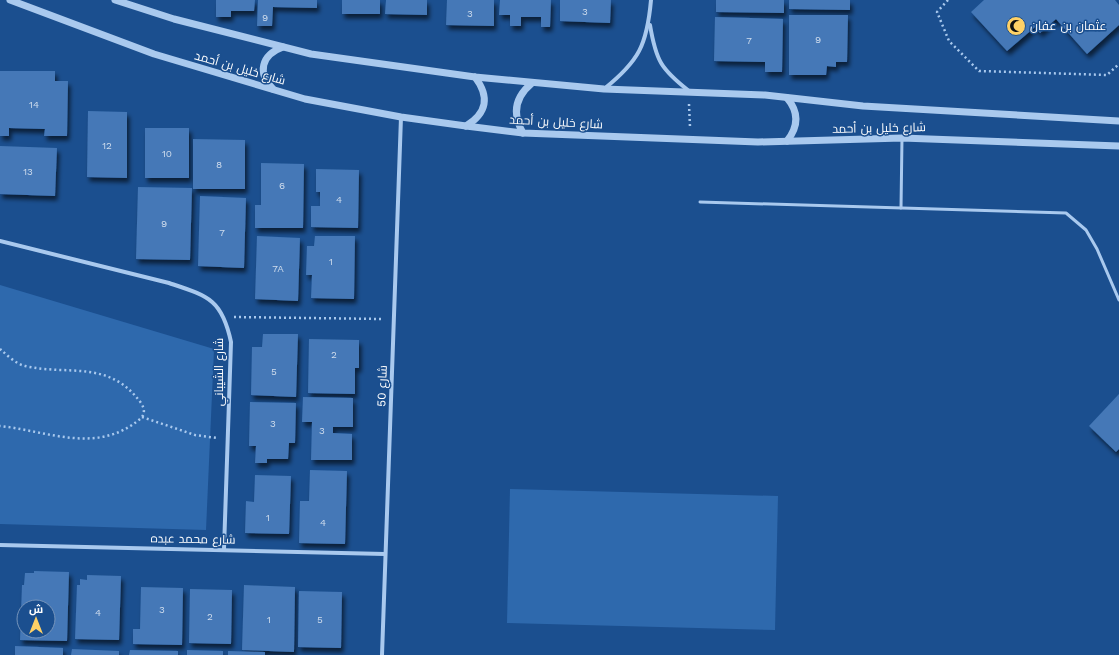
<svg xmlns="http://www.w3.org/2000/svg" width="1119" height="655" viewBox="0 0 1119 655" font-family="'Work Sans',Cairo,sans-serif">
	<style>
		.green { fill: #2e69ad }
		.building { fill: #4478b7; fill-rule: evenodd; filter: url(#shadow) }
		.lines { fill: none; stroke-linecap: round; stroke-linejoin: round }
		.path { stroke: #a9c9ee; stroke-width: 2.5; stroke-dasharray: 2 3; stroke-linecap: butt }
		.service { stroke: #a9c9ee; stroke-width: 3 }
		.minor { stroke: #a9c9ee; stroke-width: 4 }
		.tertiary { stroke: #a9c9ee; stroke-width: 7 }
		.labels { text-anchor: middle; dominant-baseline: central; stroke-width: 3; stroke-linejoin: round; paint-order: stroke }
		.number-label { font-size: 10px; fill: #d0dded }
		.poi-label { font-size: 12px; fill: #fff; stroke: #1b4f8f; text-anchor: start }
		.street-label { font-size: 12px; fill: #fff; stroke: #1b4f8f }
	</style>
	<defs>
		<filter id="shadow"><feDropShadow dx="2.5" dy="4.5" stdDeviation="2" flood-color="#0009"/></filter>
	</defs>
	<rect width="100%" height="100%" fill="#1b4f8f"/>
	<g class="green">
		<polygon points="0,285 214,349 206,530 0,524"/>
		<polygon points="510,489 778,496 775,630 507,623"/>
	</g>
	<g class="building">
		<polygon points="216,0 255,0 254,11 231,11 231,17 216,17"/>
		<polygon points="258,0 317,0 317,8 273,7 272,26 257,26"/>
		<rect x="342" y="0" width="38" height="14"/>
		<polygon points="386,0 427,0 427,15 385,14"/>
		<polygon points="447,0 494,0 494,26 446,25"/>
		<polygon points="500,0 551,0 550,27 541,27 541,17 521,17 521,26 510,26 510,15 499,15"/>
		<polygon points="560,0 611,0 610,23 560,21"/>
		<polygon points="716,0 784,0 784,13 716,12"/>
		<polygon points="789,0 850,0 850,10 789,9"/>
		<polygon points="984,0 1115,0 1119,5 1119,25 1087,54 1056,19 1040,33 1035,27 1007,51 971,12"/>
		<polygon points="789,15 848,15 847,62 836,62 836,67 827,66 826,75 789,75"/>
		<polygon points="715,17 783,19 782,72 765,72 765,62 714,61"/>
		<polygon points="0,71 55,71 55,81 68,81 67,136 44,136 45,129 9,128 9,136 0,136"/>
		<polygon points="88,111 127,112 127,178 87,177"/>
		<rect x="145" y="128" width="44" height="50"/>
		<polygon points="193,139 245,140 245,189 193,189"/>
		<polygon points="0,146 57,148 55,196 0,194"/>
		<polygon points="261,163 304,164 303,228 255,228 255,205 261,205"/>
		<polygon points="316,169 359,170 358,228 311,227 311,206 320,206 320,192 316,192"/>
		<polygon points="138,187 192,188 190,260 136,259"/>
		<polygon points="200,196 246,198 244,268 198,266"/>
		<polygon points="257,236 300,238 298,301 255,299"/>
		<polygon points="315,236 355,236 354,299 311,298 312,275 306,275 307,246 314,246"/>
		<polygon points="263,334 298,334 296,397 251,395 252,347 262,347"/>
		<polygon points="309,339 359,340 359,368 355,368 355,394 308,393"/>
		<polygon points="1119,394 1119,449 1116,452 1089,426"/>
		<polygon points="303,397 353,398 353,427 333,427 333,433 352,434 352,460 311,460 312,422 302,422"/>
		<polygon points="250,402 296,403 295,443 289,443 288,459 267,459 267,463 255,463 256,446 249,446"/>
		<polygon points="310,470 347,471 345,544 299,543 300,501 309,501"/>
		<polygon points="255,475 291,476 289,534 245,533 246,501 254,502"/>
		<path d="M34 571 69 572 67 641 20 640 22 585H24L25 573H34ZM24 607H48V631H24Z"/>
		<polygon points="87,575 121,576 119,640 75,639 77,585 80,585 80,579 87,580"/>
		<polygon points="244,585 295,587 294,652 242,650"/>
		<polygon points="141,587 183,588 182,645 133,644 133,629 140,629"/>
		<polygon points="190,589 232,590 231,644 189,643"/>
		<polygon points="299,591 342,592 341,648 298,647"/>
		<polygon points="15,646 63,648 63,655 15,655"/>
		<polygon points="72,649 119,651 119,655 71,655"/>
		<polygon points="130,650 178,651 178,655 129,655"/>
		<polygon points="187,650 223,651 223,655 187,655"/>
		<polygon points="228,651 265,652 265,655 228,655"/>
	</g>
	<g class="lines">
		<g class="path">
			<polyline points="948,0 937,12 949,41 979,71 1107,75 1119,64"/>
			<polyline points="689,104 690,127"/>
			<polyline points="234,317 383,319"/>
			<path d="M0 349C7 355 16 364 25 366 69 376 109 359 141 403 145 409 145 415 140 419 97 455 48 431 0 426"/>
			<polyline points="142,417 195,435 217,438"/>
		</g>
		<g class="service">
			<polyline points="700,202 1066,213 1086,230 1097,249 1119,300"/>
			<polyline points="901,208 902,138"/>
		</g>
		<g class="minor">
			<path d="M650 25C656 61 661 69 689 91"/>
			<path d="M604 89C639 61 647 45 651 0"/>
			<path d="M0 241 169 283C208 296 222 299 231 342L224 549"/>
			<polyline points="0,545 385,554"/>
			<polyline points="382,655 401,117"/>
		</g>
		<g class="tertiary">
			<polyline points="10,0 154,54 305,99 401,117 466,126 523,133 758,142 902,138 1119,146"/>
			<polyline points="115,0 174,19 311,54 475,77 604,89 765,95 863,106 1119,121"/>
			<path d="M273 89C257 73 261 55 283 47"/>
			<path d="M787 98C799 112 799 126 787 141"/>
			<path d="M466 126C487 113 490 97 475 77"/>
			<path d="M523 133C512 114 515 97 532 83"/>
		</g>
	</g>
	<defs>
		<symbol id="mosque-disc" viewBox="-11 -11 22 22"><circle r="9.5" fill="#ffd166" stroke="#1b4f8f"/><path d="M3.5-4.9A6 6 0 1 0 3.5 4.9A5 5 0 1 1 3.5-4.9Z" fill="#111"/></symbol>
	</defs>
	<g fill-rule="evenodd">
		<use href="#mosque-disc" x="1005" y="15" width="22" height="22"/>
	</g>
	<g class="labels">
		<g class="number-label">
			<text x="585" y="11">3</text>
			<text x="470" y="13">3</text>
			<text x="265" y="17">9</text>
			<text x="818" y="39">9</text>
			<text x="749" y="40">7</text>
			<text x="34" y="104">14</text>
			<text x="107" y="145">12</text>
			<text x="167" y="153">10</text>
			<text x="219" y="164">8</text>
			<text x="28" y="171">13</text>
			<text x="282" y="185">6</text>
			<text x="339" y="199">4</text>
			<text x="164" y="223">9</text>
			<text x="222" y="232">7</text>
			<text x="331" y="261">1</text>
			<text x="278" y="268">7A</text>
			<text x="334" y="354">2</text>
			<text x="274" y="371">5</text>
			<text x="273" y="423">3</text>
			<text x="322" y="430">3</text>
			<text x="268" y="517">1</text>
			<text x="323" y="522">4</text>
			<text x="162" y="609">3</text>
			<text x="98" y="612">4</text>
			<text x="210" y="616">2</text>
			<text x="269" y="619">1</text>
			<text x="320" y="619">5</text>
		</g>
		<g class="poi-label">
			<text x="1030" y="26">عثمان بن عفان</text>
		</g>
		<g class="street-label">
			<text transform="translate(240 68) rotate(16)">شارع خليل بن أحمد</text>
			<text transform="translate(556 122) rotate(3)">شارع خليل بن أحمد</text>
			<text transform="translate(879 128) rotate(-1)">شارع خليل بن أحمد</text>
			<text transform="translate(219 372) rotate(-90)">شارع الشيباني</text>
			<text transform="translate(382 386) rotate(-88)">شارع 50</text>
			<text transform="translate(193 539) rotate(1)">شارع محمد عبده</text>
		</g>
	</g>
	<g transform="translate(36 619)"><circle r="19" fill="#1b4f8f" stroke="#7695bc"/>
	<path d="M0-3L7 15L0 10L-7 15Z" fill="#ffd166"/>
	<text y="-6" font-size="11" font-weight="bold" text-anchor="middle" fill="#ffffff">ش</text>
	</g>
</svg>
